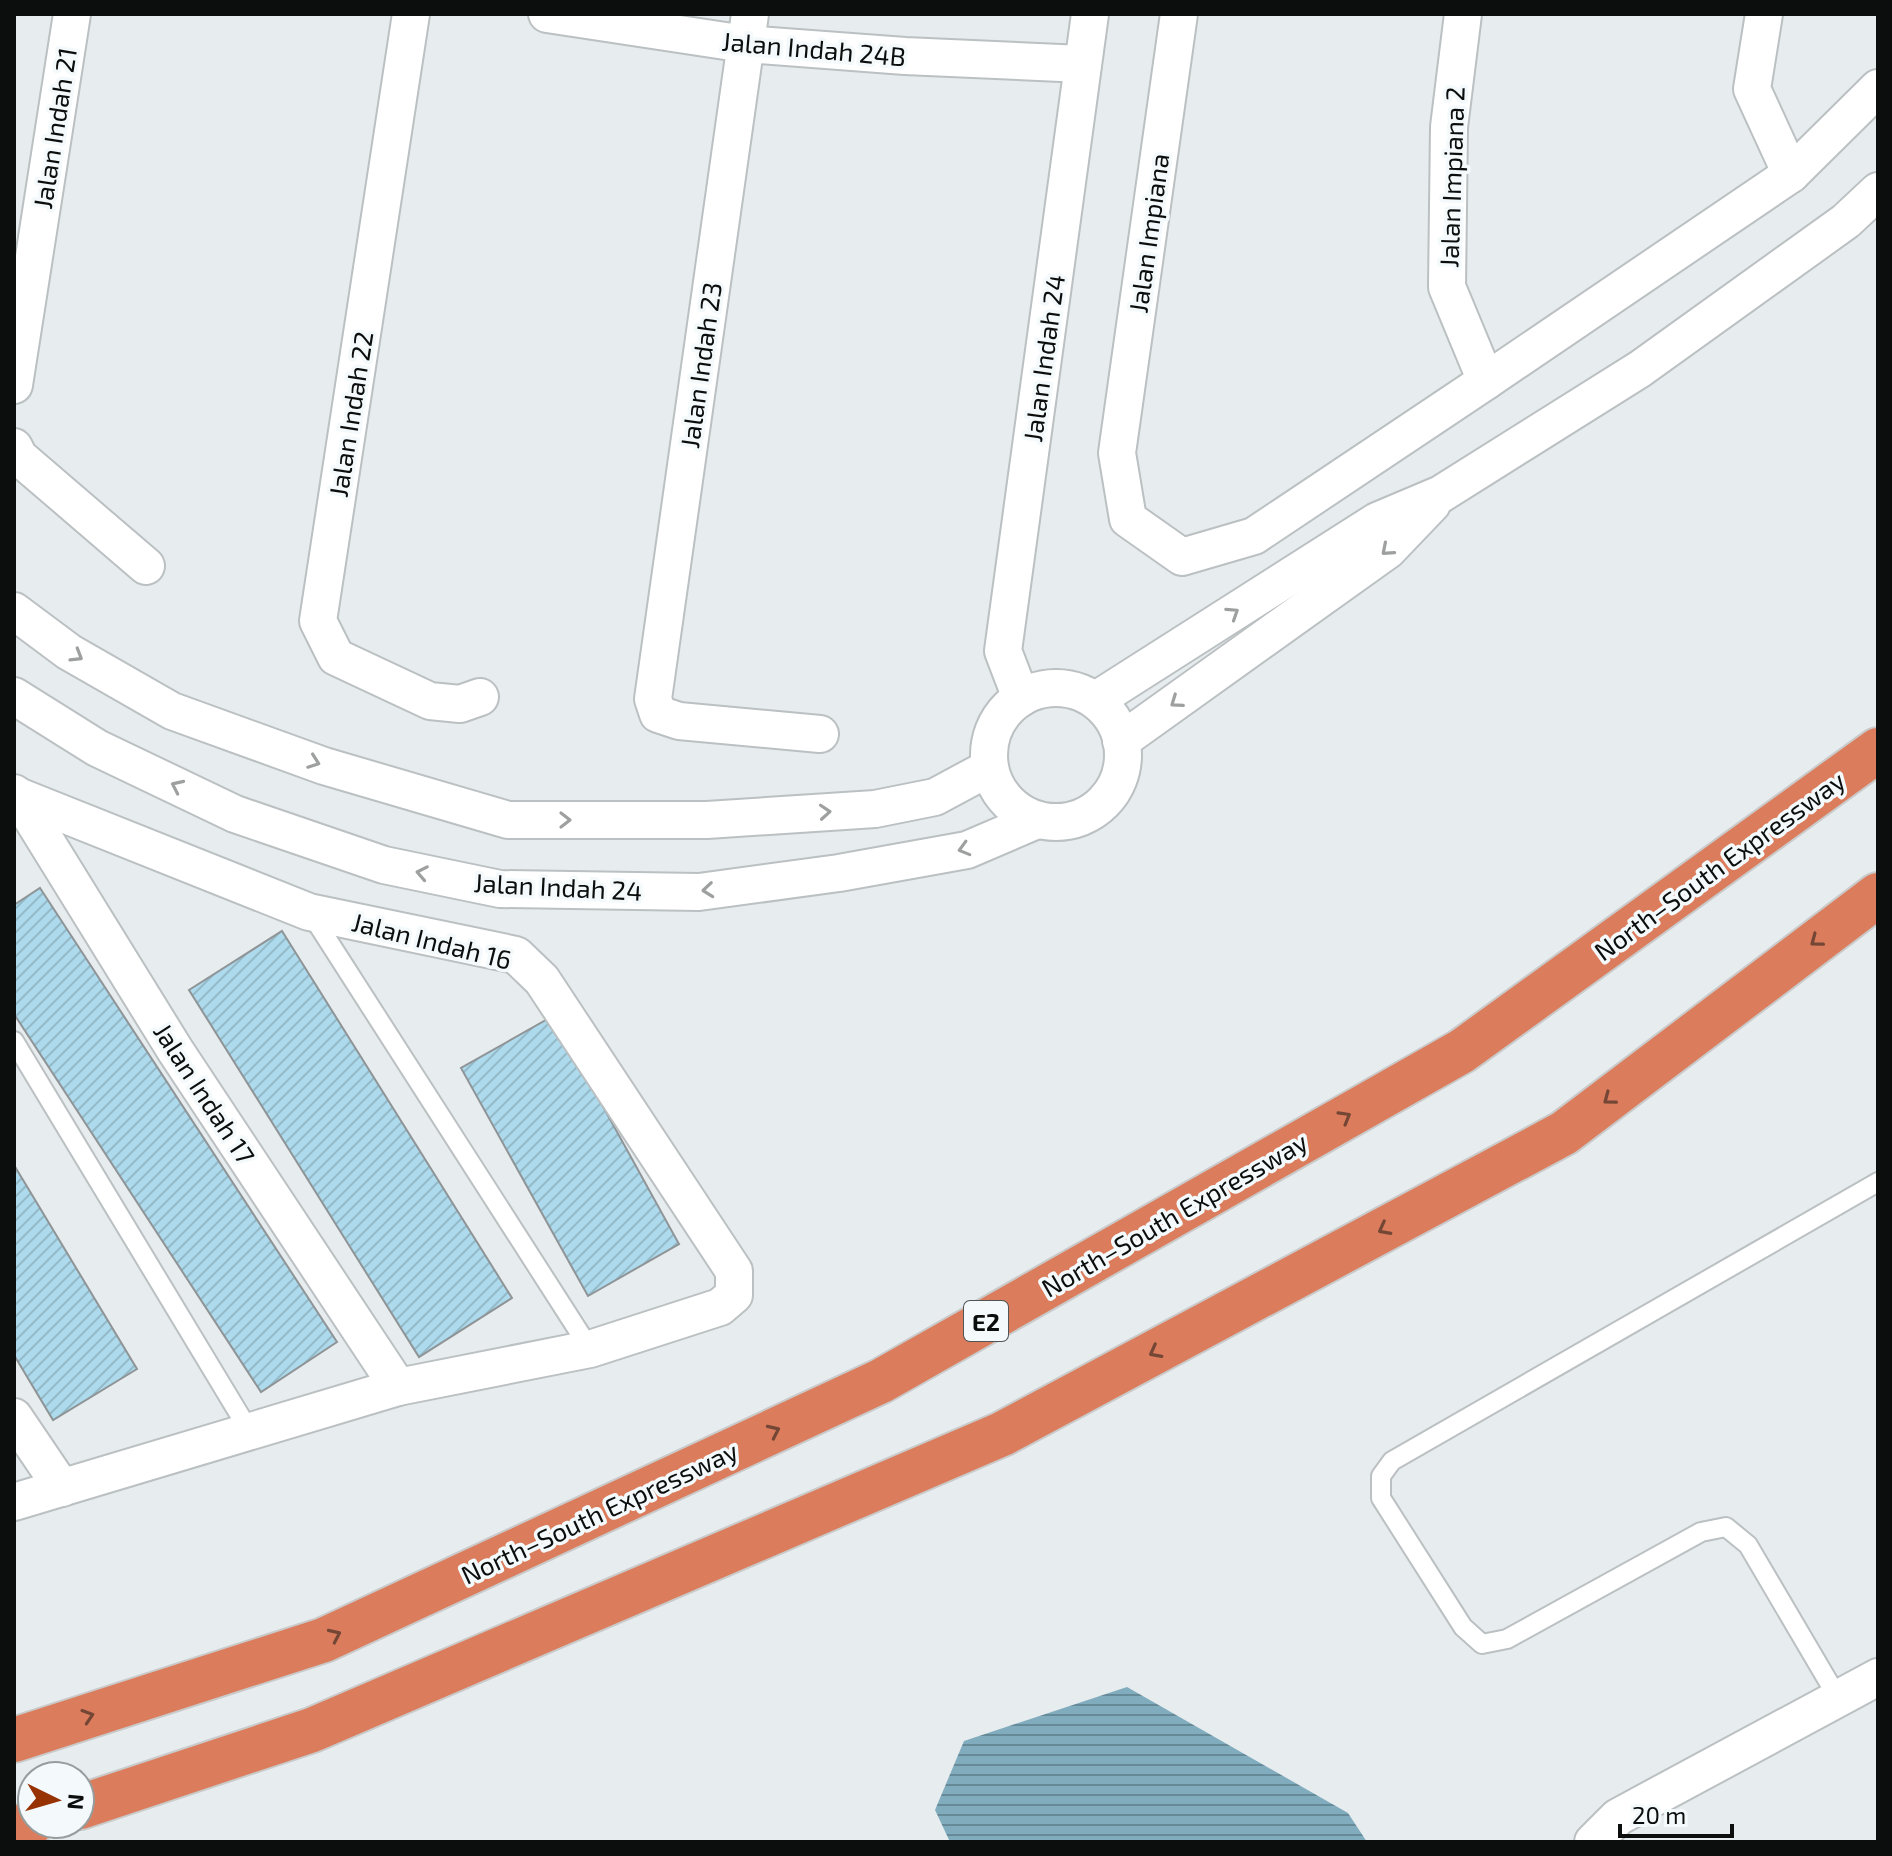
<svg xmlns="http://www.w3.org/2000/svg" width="1892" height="1856" viewBox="0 0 1892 1856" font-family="'Exo 2',sans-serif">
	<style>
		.water { fill: url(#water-rules) }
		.building { fill: url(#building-hatch); stroke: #8f9497; stroke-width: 2 }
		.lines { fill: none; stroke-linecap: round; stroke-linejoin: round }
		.lane-casing { stroke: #bbc0c2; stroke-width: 22 }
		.street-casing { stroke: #bbc0c2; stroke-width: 40 }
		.highway-casing { stroke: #cacaca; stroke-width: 48 }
		.lane { stroke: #fff; stroke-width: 18 }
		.street { stroke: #fff; stroke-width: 36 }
		.highway { stroke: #db7d5c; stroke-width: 44 }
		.oneway { stroke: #9e9f9f }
		.oneway2 { stroke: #744635 }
		.labels { text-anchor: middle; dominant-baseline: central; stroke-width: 7; stroke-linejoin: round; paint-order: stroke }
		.shield { fill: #f4fafc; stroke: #525555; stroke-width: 2 }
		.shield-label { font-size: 24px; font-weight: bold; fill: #0c0e0e }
		.street-label { font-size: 26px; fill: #0c0e0e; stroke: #f4fafc }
	</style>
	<defs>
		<pattern id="water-rules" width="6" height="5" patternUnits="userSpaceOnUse" patternTransform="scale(2)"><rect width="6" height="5" fill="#80acbe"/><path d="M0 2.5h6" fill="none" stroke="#678a99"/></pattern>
		<pattern id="building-hatch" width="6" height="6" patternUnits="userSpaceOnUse" patternTransform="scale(2)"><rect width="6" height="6" fill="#addaec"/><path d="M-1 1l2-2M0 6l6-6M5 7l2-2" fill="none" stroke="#94bac9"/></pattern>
	</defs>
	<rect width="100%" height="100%" fill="#e7ecef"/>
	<polygon class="water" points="1127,1687 1348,1813 1367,1842 950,1842 935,1810 964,1741"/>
	<g class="building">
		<polygon points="40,888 337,1342 261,1392 14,1014 14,905"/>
		<polygon points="282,931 512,1298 419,1357 189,990"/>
		<polygon points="553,1016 679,1244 588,1296 461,1068"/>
		<polygon points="14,1165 137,1369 53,1420 14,1355"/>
	</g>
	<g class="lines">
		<defs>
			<g id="lane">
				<polyline points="311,914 590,1349"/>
				<polyline points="14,1041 250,1432"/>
				<polyline points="1838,1698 1748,1545 1726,1527 1701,1532 1507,1639 1482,1644 1463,1627 1381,1498 1381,1476 1392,1461 1878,1182"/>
			</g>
			<g id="street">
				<polyline points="411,14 318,621 336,657 430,701 460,704 480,697"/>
				<polyline points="547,14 745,44 905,56 1083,64"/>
				<polyline points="750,14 653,699 658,714 679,721 820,734"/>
				<polyline points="1179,14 1117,453 1128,519 1182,557 1254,536 1486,381 1791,174 1878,88"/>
				<polyline points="1463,14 1449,127 1447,287 1486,381"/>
				<polyline points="1764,14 1752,89 1791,174"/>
				<polyline points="14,385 72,14"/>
				<polyline points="14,447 19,457 146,566"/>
				<polyline points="14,611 69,652 172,711 324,766 508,820 707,820 875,809 935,797 989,768"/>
				<circle cx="1056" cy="755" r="67"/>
				<polyline points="14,696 97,748 235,814 384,865 500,889 699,892 839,873 967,850 1037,820"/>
				<polyline points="1021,698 1003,651 1090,14"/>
				<polyline points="1096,700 1377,521 1441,494 1640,369 1846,221 1878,191"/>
				<polyline points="1121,741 1388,550 1432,504"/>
				<polyline points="14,793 18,796 309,912 516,955 542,980 734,1271 734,1295 720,1307 590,1349 398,1387 14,1502"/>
				<polyline points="18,796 175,1050 398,1387"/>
				<polyline points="14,1417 62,1488"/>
				<polyline points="1593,1842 1618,1817 1878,1677"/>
			</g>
			<g id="highway">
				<polyline points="14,1740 324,1640 881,1381 1462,1051 1878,750"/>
				<polyline points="80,1807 312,1730 1002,1434 1564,1133 1878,895"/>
				<polyline points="14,1829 32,1823"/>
			</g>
		</defs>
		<use href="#lane" class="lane-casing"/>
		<use href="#street" class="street-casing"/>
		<use href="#highway" class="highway-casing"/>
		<use href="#lane" class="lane"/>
		<use href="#street" class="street"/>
		<use href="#highway" class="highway"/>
	</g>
	<defs><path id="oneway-chevron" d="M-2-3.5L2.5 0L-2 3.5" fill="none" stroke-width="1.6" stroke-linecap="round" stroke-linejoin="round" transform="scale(2)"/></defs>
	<g class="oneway">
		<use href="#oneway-chevron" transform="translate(1387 550) rotate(139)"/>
		<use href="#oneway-chevron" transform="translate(1233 613) rotate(-33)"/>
		<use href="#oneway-chevron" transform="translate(77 656) rotate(31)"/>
		<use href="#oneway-chevron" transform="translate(1176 702) rotate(145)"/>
		<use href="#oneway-chevron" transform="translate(314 762) rotate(20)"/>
		<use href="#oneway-chevron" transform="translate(177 786) rotate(-155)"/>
		<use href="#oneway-chevron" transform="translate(825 812) rotate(-4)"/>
		<use href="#oneway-chevron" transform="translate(565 820)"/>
		<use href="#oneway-chevron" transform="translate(964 849) rotate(164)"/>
		<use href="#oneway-chevron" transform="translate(422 873) rotate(-169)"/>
		<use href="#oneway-chevron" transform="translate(708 890) rotate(174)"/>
	</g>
	<g class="oneway2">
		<use href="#oneway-chevron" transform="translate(1816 941) rotate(143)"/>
		<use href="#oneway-chevron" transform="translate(1609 1099) rotate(143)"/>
		<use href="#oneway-chevron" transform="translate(1345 1117) rotate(-30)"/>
		<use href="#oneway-chevron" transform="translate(1384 1229) rotate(152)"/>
		<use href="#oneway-chevron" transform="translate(1155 1352) rotate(152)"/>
		<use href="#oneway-chevron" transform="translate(774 1431) rotate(-25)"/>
		<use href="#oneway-chevron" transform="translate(335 1635) rotate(-25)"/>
		<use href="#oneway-chevron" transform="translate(88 1716) rotate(-18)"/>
	</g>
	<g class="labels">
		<rect class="shield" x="964" y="1301" width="44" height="40" rx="6"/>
		<g class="shield-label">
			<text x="986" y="1321">E2</text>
		</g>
		<g class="street-label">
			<text transform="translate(814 48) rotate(5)">Jalan Indah 24B</text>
			<text transform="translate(54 128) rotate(-81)">Jalan Indah 21</text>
			<text transform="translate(1451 177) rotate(-88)">Jalan Impiana 2</text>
			<text transform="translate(1148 233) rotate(-82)">Jalan Impiana</text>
			<text transform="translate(1043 358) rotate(-82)">Jalan Indah 24</text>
			<text transform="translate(700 365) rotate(-82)">Jalan Indah 23</text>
			<text transform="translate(350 414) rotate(-81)">Jalan Indah 22</text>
			<text transform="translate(1719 865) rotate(-36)">North–South Expressway</text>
			<text transform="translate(558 886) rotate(3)">Jalan Indah 24</text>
			<text transform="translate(432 940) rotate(14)">Jalan Indah 16</text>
			<text transform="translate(205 1093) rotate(57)">Jalan Indah 17</text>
			<text transform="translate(1174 1214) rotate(-30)">North–South Expressway</text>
			<text transform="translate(599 1512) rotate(-25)">North–South Expressway</text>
		</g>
	</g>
	<rect width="1892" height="1856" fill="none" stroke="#0c0e0e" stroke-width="32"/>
	<g transform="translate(56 1800) rotate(95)"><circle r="38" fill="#f4fafc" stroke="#979c9d" stroke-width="2"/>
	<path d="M0-6L14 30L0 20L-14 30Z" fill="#973203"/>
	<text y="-12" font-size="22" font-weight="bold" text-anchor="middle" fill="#0c0e0e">N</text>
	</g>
	<path d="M1620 1824v12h112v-12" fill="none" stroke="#0c0e0e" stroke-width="4"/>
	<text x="1632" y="1824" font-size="24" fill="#0c0e0e" stroke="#f4fafc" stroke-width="6" paint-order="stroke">20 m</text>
</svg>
